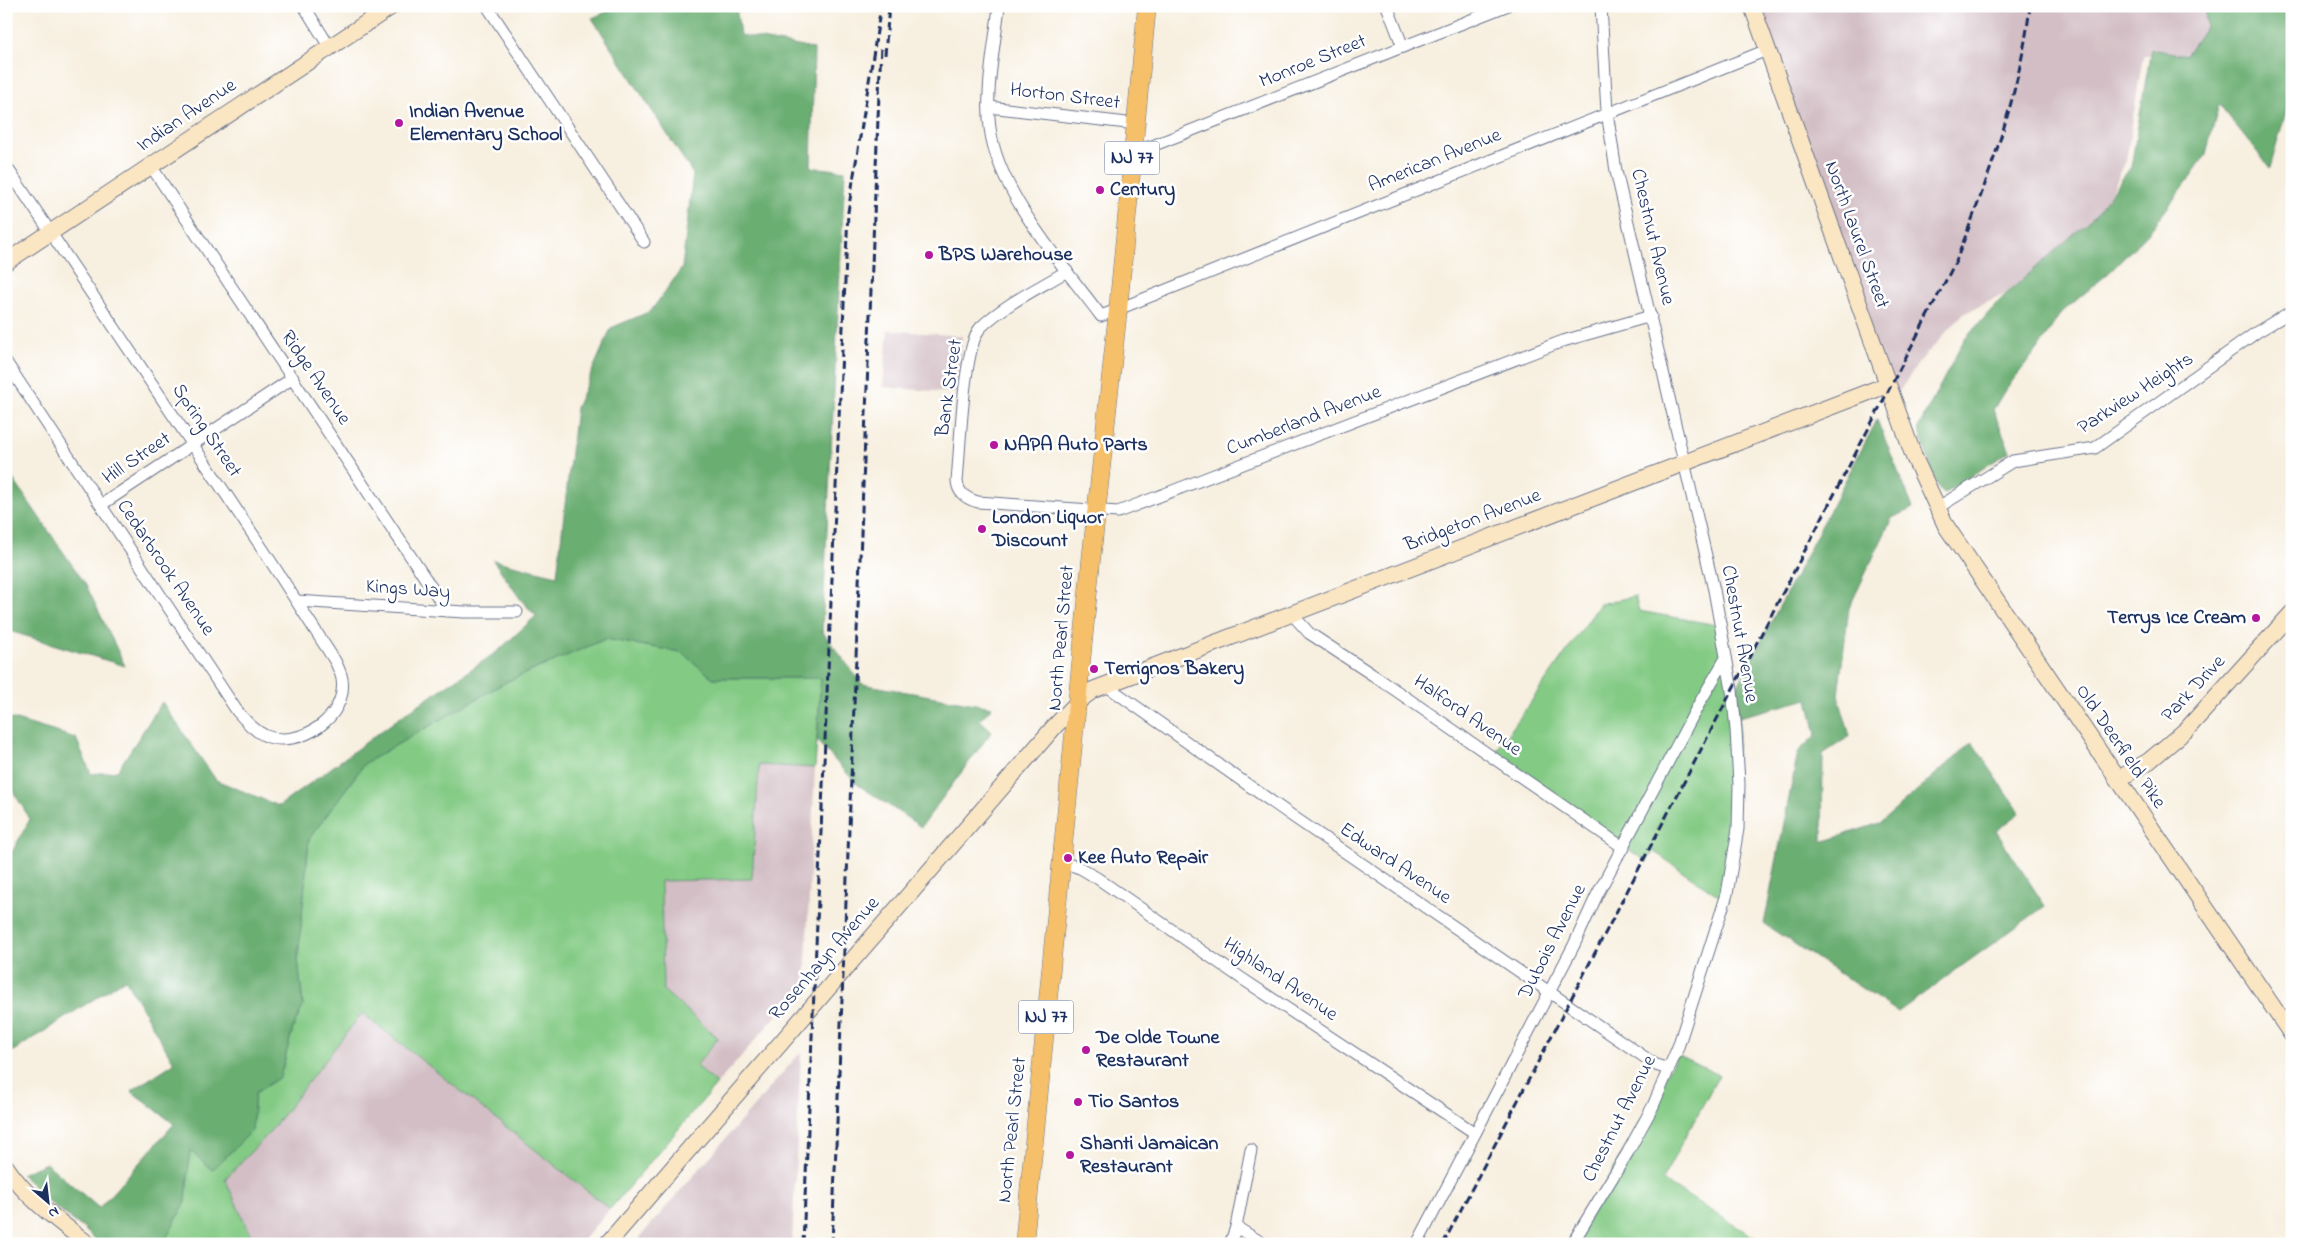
<svg xmlns="http://www.w3.org/2000/svg" width="2298" height="1250" viewBox="0 0 2298 1250" font-family="'Indie Flower',sans-serif">
	<style>
		.industrial { fill: #d2bec4 }
		.green { fill: #83ca84; stroke: #4f7c71 }
		.forest { fill: #6aae72; stroke: #426e68 }
		.lines { fill: none; stroke-linecap: round; stroke-linejoin: round }
		.street-casing { stroke: #68728b; stroke-width: 13 }
		.secondary-casing { stroke: #68728b; stroke-width: 18 }
		.primary-casing { stroke: #68728b; stroke-width: 19 }
		.street { stroke: #fff; stroke-width: 11 }
		.secondary { stroke: #fbe6c4; stroke-width: 16 }
		.primary { stroke: #f6c06b; stroke-width: 18 }
		.rail { stroke: #1b2f5e; stroke-width: 3; stroke-dasharray: 8 4; stroke-linecap: butt }
		.poi-dot { fill: #b5179e; stroke: #fff; stroke-width: 2 }
		.labels { text-anchor: middle; dominant-baseline: central; stroke-width: 5; stroke-linejoin: round; paint-order: stroke }
		.shield { fill: #fff; stroke: #5f6d8e; stroke-width: 1 }
		.shield-label { font-size: 19px; font-weight: bold; fill: #1b2f5e }
		.street-label { font-size: 20px; fill: #1b2f5e; stroke: #fff }
		.poi-label { font-size: 20px; font-weight: bold; fill: #1b2f5e; stroke: #fff; text-anchor: start }
	</style>
	<rect width="100%" height="100%" fill="#fff"/>
	<filter id="ink" filterUnits="userSpaceOnUse"><feTurbulence type="fractalNoise" baseFrequency=".02" numOctaves="2"/><feDisplacementMap in="SourceGraphic" scale="10" xChannelSelector="R" yChannelSelector="G"/><feConvolveMatrix kernelMatrix="1 2 1 2 8 2 1 2 1" color-interpolation-filters="sRGB"/></filter>
	<filter id="wash" filterUnits="userSpaceOnUse"><feTurbulence type="fractalNoise" baseFrequency=".0096" numOctaves="4" result="noise"/><feDisplacementMap in="SourceGraphic" scale="20" xChannelSelector="R" yChannelSelector="G"/><feGaussianBlur stdDeviation="1.12" result="paint"/><feColorMatrix in="noise" values="0 0 0 0 0 0 0 0 0 0 0 0 0 0 0 0 0 1.4 0 .05"/><feComposite in="paint" operator="in"/></filter>
	<g filter="url(#wash)">
		<rect width="100%" height="100%" fill="#f7efdf"/>
		<g class="industrial">
			<polygon points="1752,6 2206,6 2204,33 2190,52 2175,56 2143,56 2126,161 2102,212 2005,294 1963,314 1920,361 1893,400"/>
			<polygon points="888,330 962,336 958,393 883,387"/>
			<polygon points="759,765 815,768 805,983 717,1084 696,1066 718,1038 663,990 661,881 752,879"/>
			<polygon points="362,1013 610,1209 579,1244 256,1244 251,1236 225,1179 268,1134"/>
			<polygon points="801,1052 792,1244 634,1244"/>
		</g>
		<g class="green">
			<polygon points="1635,596 1639,611 1723,626 1739,717 1728,902 1653,851 1647,862 1492,757 1600,604"/>
			<polygon points="605,639 681,652 713,678 821,678 815,768 759,765 752,879 661,881 663,990 718,1038 696,1066 717,1084 610,1209 362,1013 268,1134 225,1179 251,1236 245,1244 163,1244 186,1201 190,1149 212,1170 252,1131 255,1093 280,1077 293,1028 303,1006 298,959 309,839 365,763 506,682"/>
			<polygon points="1677,1055 1719,1075 1662,1180 1765,1244 1572,1244"/>
		</g>
		<g class="forest">
			<polygon points="621,6 736,6 740,35 814,49 811,167 845,171 822,631 862,684 992,707 980,720 992,731 921,827 857,784 817,741 821,678 713,678 681,652 605,639 506,682 365,763 309,839 298,959 303,1006 293,1028 280,1077 255,1093 252,1131 212,1170 190,1150 186,1201 163,1244 99,1244 83,1228 50,1203 21,1174 46,1163 99,1208 174,1124 131,1091 174,1063 125,979 6,1056 6,863 30,819 6,780 6,717 76,738 91,774 117,771 162,702 216,780 279,806 406,713 498,651 536,616 521,600 493,560 557,576 576,408 611,328 651,311 682,268 693,174 592,18"/>
			<polygon points="2205,6 2292,6 2292,90 2270,168 2219,104 2206,154 2186,183 2150,231 2111,271 2060,314 2038,349 2005,390 1993,410 2010,451 1943,494 1936,483 1918,428 1964,340 2004,296 2095,215 2131,167 2151,49 2186,55 2206,26"/>
			<polygon points="1877,420 1913,508 1892,518 1849,608 1838,695 1850,736 1823,754 1822,842 1880,823 1972,742 2020,813 1996,831 2045,906 1898,1012 1764,924 1798,752 1816,735 1808,699 1739,717 1735,691"/>
			<polygon points="6,469 86,585 125,666 6,630"/>
		</g>
	</g>
	<g filter="url(#ink)">
		<g class="lines">
			<defs>
				<g id="street">
					<polyline points="304,6 330,48"/>
					<polyline points="487,6 644,242"/>
					<path d="M999 6C995 44 985 90 990 128 998 193 1062 264 1101 316L1767 50"/>
					<polyline points="1387,6 1403,47"/>
					<polyline points="989,107 1136,124"/>
					<polyline points="1133,149 1142,149 1152,146 1506,6"/>
					<path d="M6 166 264 551 335 661C338 667 341 673 342 679 348 717 300 749 266 736 254 731 245 720 237 711L6 362"/>
					<polyline points="151,166 447,611"/>
					<path d="M1067 271C1039 288 1005 304 981 327 963 345 960 452 957 481 958 494 967 499 978 502L1118 512 1563 341 1651 316"/>
					<polyline points="101,505 293,378"/>
					<polyline points="1937,508 2013,461 2095,448 2257,332 2292,311"/>
					<polyline points="297,601 464,612 517,612"/>
					<polyline points="1291,613 1309,633 1385,683 1624,848"/>
					<polyline points="1104,684 1298,820 1656,1065 1668,1069"/>
					<polyline points="1062,862 1080,868 1097,878 1241,978 1475,1133"/>
					<polyline points="1236,1227 1264,1244"/>
					<polyline points="1230,1244 1236,1227 1251,1150"/>
					<polyline points="1417,1244 1574,945 1597,895 1700,702 1726,658"/>
					<polyline points="1572,1244 1628,1152 1653,1106 1678,1047 1727,894 1738,829 1739,784 1736,730 1732,690 1714,590 1616,171 1607,112 1601,6"/>
				</g>
				<g id="secondary">
					<polyline points="1752,6 1914,457 1946,526 2292,1035"/>
					<polyline points="6,262 392,6"/>
					<polyline points="2117,780 2149,761 2186,730 2292,613"/>
					<path d="M6 1167C27 1199 59 1221 88 1244"/>
					<polyline points="607,1244 1054,727 1081,699 1093,690 1887,385"/>
				</g>
				<polyline id="primary" points="1024,1244 1091,561 1118,310 1147,6"/>
			</defs>
			<use href="#street" class="street-casing"/>
			<use href="#secondary" class="secondary-casing"/>
			<use href="#primary" class="primary-casing"/>
			<use href="#street" class="street"/>
			<use href="#secondary" class="secondary"/>
			<use href="#primary" class="primary"/>
			<g class="rail">
				<polyline points="885,55 889,6"/>
				<polyline points="803,1244 848,212 881,6"/>
				<polyline points="832,1244 881,45"/>
				<path d="M1443 1244 1956 261C1988 178 2020 95 2030 6"/>
			</g>
		</g>
	</g>
	<g class="poi-dot">
		<circle cx="399" cy="123" r="5"/>
		<circle cx="1100" cy="190" r="5"/>
		<circle cx="929" cy="255" r="5"/>
		<circle cx="994" cy="445" r="5"/>
		<circle cx="982" cy="529" r="5"/>
		<circle cx="2256" cy="618" r="5"/>
		<circle cx="1094" cy="669" r="5"/>
		<circle cx="1068" cy="858" r="5"/>
		<circle cx="1086" cy="1050" r="5"/>
		<circle cx="1078" cy="1102" r="5"/>
		<circle cx="1070" cy="1155" r="5"/>
	</g>
	<g class="labels">
		<g class="shield">
			<rect x="1104.5" y="141.5" width="55" height="33" rx="4"/>
			<rect x="1018.5" y="1000.5" width="55" height="33" rx="4"/>
		</g>
		<g class="shield-label">
			<text x="1132" y="158">NJ 77</text>
			<text x="1046" y="1017">NJ 77</text>
		</g>
		<g class="street-label">
			<text transform="translate(1313 62) rotate(-22)">Monroe Street</text>
			<text transform="translate(1065 97) rotate(7)">Horton Street</text>
			<text transform="translate(187 116) rotate(-34)">Indian Avenue</text>
			<text transform="translate(1435 161) rotate(-22)">American Avenue</text>
			<text transform="translate(1856 235) rotate(70)">North Laurel Street</text>
			<text transform="translate(1652 237) rotate(77)">Chestnut Avenue</text>
			<text transform="translate(315 378) rotate(56)">Ridge Avenue</text>
			<text transform="translate(950 388) rotate(-82)">Bank Street</text>
			<text transform="translate(2136 394) rotate(-33)">Parkview Heights</text>
			<text transform="translate(1304 421) rotate(-21)">Cumberland Avenue</text>
			<text transform="translate(206 431) rotate(56)">Spring Street</text>
			<text transform="translate(137 459) rotate(-34)">Hill Street</text>
			<text transform="translate(1473 521) rotate(-21)">Bridgeton Avenue</text>
			<text transform="translate(165 568) rotate(56)">Cedarbrook Avenue</text>
			<text transform="translate(408 590) rotate(4)">Kings Way</text>
			<text transform="translate(1739 634) rotate(80)">Chestnut Avenue</text>
			<text transform="translate(1062 638) rotate(-85)">North Pearl Street</text>
			<text transform="translate(2194 689) rotate(-47)">Park Drive</text>
			<text transform="translate(1467 716) rotate(35)">Halford Avenue</text>
			<text transform="translate(2120 747) rotate(56)">Old Deerfield Pike</text>
			<text transform="translate(1395 864) rotate(34)">Edward Avenue</text>
			<text transform="translate(1553 942) rotate(-63)">Dubois Avenue</text>
			<text transform="translate(825 959) rotate(-49)">Rosenhayn Avenue</text>
			<text transform="translate(1280 980) rotate(34)">Highland Avenue</text>
			<text transform="translate(1620 1119) rotate(-63)">Chestnut Avenue</text>
			<text transform="translate(1013 1130) rotate(-84)">North Pearl Street</text>
		</g>
		<g class="poi-label">
			<text x="409" y="112">Indian Avenue<tspan x="409" dy="23">Elementary School</tspan></text>
			<text x="1110" y="190">Century</text>
			<text x="939" y="255">BPS Warehouse</text>
			<text x="1004" y="445">NAPA Auto Parts</text>
			<text x="992" y="518">London Liquor<tspan x="992" dy="23">Discount</tspan></text>
			<text x="2246" y="618" text-anchor="end">Terrys Ice Cream</text>
			<text x="1104" y="669">Terrignos Bakery</text>
			<text x="1078" y="858">Kee Auto Repair</text>
			<text x="1096" y="1038">De Olde Towne<tspan x="1096" dy="23">Restaurant</tspan></text>
			<text x="1088" y="1102">Tio Santos</text>
			<text x="1080" y="1144">Shanti Jamaican<tspan x="1080" dy="23">Restaurant</tspan></text>
		</g>
	</g>
	<rect width="2298" height="1250" fill="none" stroke="#fff" stroke-width="25"/>
	<g transform="translate(48 1202) rotate(152)" stroke="#ffffff" stroke-width="4" paint-order="stroke">
	<path d="M0-4L9 19L0 12L-9 19Z" fill="#1b2f5e"/>
	<text y="-8" font-size="14" font-weight="bold" text-anchor="middle" fill="#1b2f5e">N</text>
	</g>
</svg>
